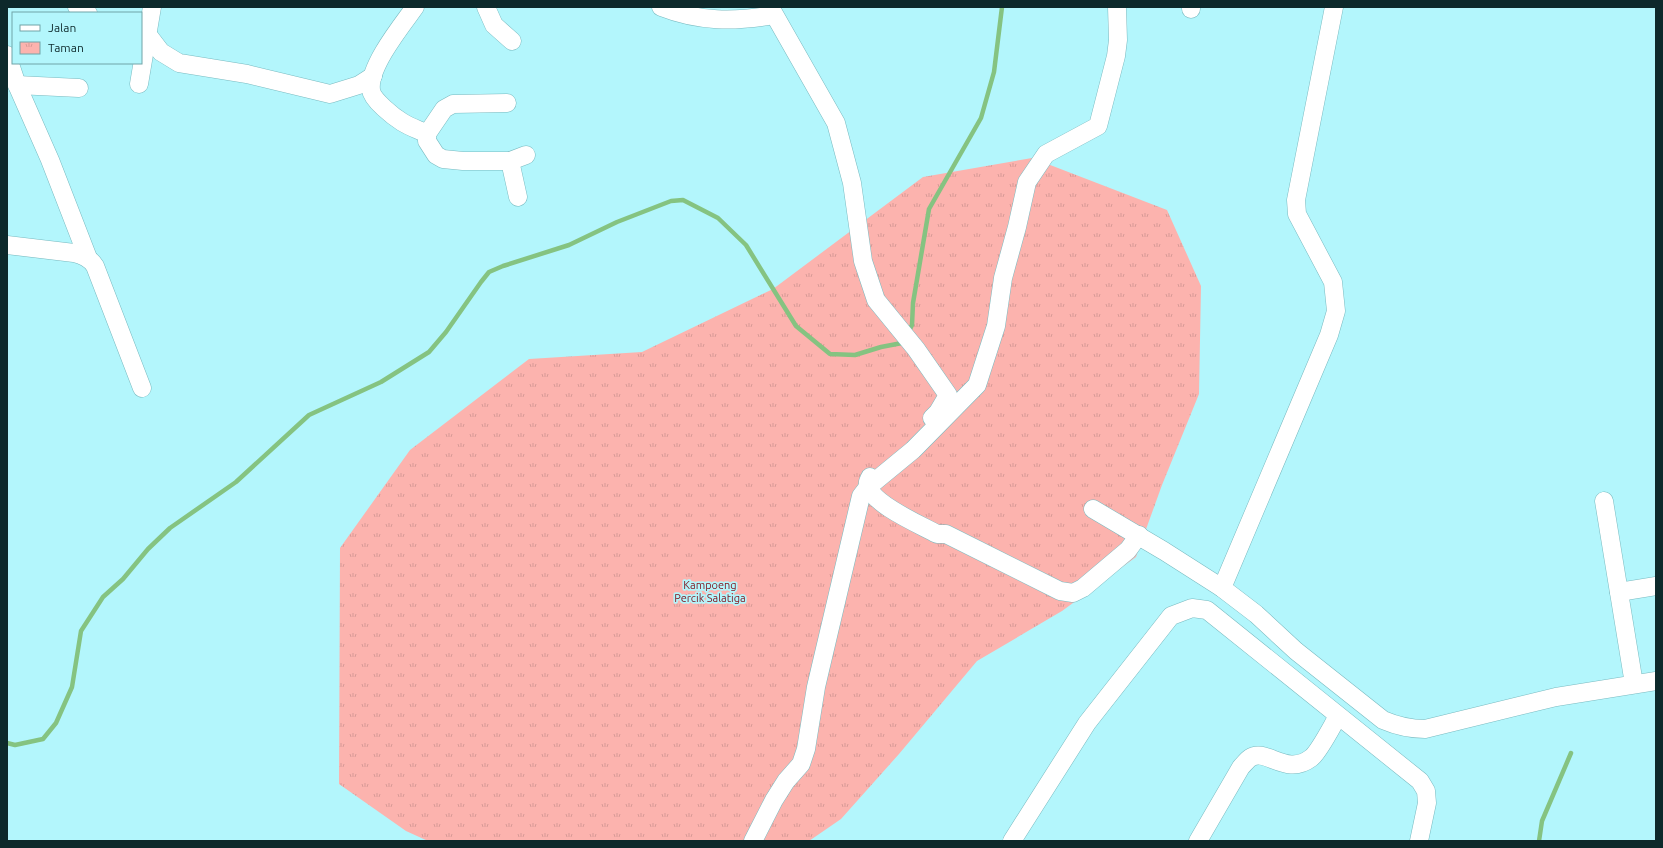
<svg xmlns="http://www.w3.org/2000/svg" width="1663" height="848" viewBox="0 0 1663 848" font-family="Ubuntu,sans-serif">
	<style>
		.park { fill: url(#park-tufts) }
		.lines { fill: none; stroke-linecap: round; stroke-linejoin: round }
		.stream { stroke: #85c381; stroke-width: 4.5 }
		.minor-casing { stroke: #79bac0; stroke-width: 19 }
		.minor { stroke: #fff; stroke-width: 18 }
		.labels { text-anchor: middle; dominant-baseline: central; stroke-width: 3.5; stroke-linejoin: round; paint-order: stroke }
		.park-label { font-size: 11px; fill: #80141d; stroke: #b3f6fc }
	</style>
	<defs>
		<pattern id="park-tufts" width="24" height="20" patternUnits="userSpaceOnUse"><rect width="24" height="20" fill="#fcb3ae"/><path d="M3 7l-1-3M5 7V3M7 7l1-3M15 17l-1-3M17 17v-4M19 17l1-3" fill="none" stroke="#d79a96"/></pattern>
	</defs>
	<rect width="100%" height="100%" fill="#b3f6fc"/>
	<polygon class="park" points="1032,158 1167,210 1201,286 1199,394 1162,485 1136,557 1062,611 977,661 899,754 841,819 809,841 428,841 406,831 339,784 340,548 410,450 529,359 642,352 773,289 923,177"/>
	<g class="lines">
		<g class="stream">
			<polyline points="908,333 912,325 913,303 929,209 981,118 994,72 1002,7"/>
			<polyline points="7,743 15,745 43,739 56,723 72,687 81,631 103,597 123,579 148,549 170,528 236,482 309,415 381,382 429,352 446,332 481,282 489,272 503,266 569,245 617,222 671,201 683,200 718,218 746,245 796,326 830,354 855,355 881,347 902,343 903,341"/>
			<polyline points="1539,841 1542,821 1571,753"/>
		</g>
		<defs>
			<g id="minor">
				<polyline points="77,7 88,13"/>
				<path d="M415 7C402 25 368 67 371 90 372 100 394 117 402 122 410 127 419 130 427 134"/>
				<polyline points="486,7 494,25 512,41"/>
				<path d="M661 7C699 22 734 22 774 15"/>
				<polyline points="770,7 836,123 852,183 863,261 876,300 916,349 948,395 938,412 932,418"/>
				<polyline points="1191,9 1191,7"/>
				<polyline points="148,35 161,52 179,63 247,74 330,94 359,85 373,76"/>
				<polyline points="7,55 17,85 50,160 88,258"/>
				<polyline points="139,84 152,7"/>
				<polyline points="17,85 79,88"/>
				<polyline points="507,103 453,104 444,109 427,134 427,141 436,155 443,159 463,161 510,161 526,155"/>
				<polyline points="510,161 518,197"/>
				<path d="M7 245 74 253C83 255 90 258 95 266L142 388"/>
				<path d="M870 477C869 480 867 482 868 485 871 504 921 525 937 534H946L1060 591 1073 593 1083 588 1128 550 1139 535"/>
				<polyline points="1604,501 1634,684"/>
				<path d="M1093 509 1164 551 1222 588 1256 614 1296 651 1383 720C1397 726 1409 729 1425 729L1556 697 1656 681"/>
				<polyline points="1222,588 1329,335 1336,311 1333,282 1297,214 1296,200 1334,7"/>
				<polyline points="1619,592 1656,586"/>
				<polyline points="753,841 774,800 786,781 801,764 806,749 816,687 861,496 868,487 913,450 977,385 996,326 1003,278 1017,227 1027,182 1046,154 1098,126 1116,56 1118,40 1117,7"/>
				<polyline points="1012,841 1087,723 1171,616 1192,608 1207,610 1420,781 1426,791 1427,803 1419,841"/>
				<path d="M1198 841 1241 767C1244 764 1247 760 1250 758 1266 747 1286 777 1311 758 1319 752 1332 726 1338 716"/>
			</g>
		</defs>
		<use href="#minor" class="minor-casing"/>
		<use href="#minor" class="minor"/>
	</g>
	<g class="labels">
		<g class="park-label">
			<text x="710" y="585">Kampoeng<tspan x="710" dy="13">Percik Salatiga</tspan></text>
		</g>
	</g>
	<rect width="1663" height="848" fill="none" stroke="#0d292b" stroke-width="16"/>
	<rect x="12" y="12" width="130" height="52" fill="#b3f6fc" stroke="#71a4a8"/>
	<rect x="20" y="25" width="20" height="6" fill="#ffffff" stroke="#71a4a8"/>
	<text x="48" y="32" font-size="12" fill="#0d292b">Jalan</text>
	<rect x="20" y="42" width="20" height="12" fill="url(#park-tufts)" stroke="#71a4a8"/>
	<text x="48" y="52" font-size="12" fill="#0d292b">Taman</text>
</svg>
